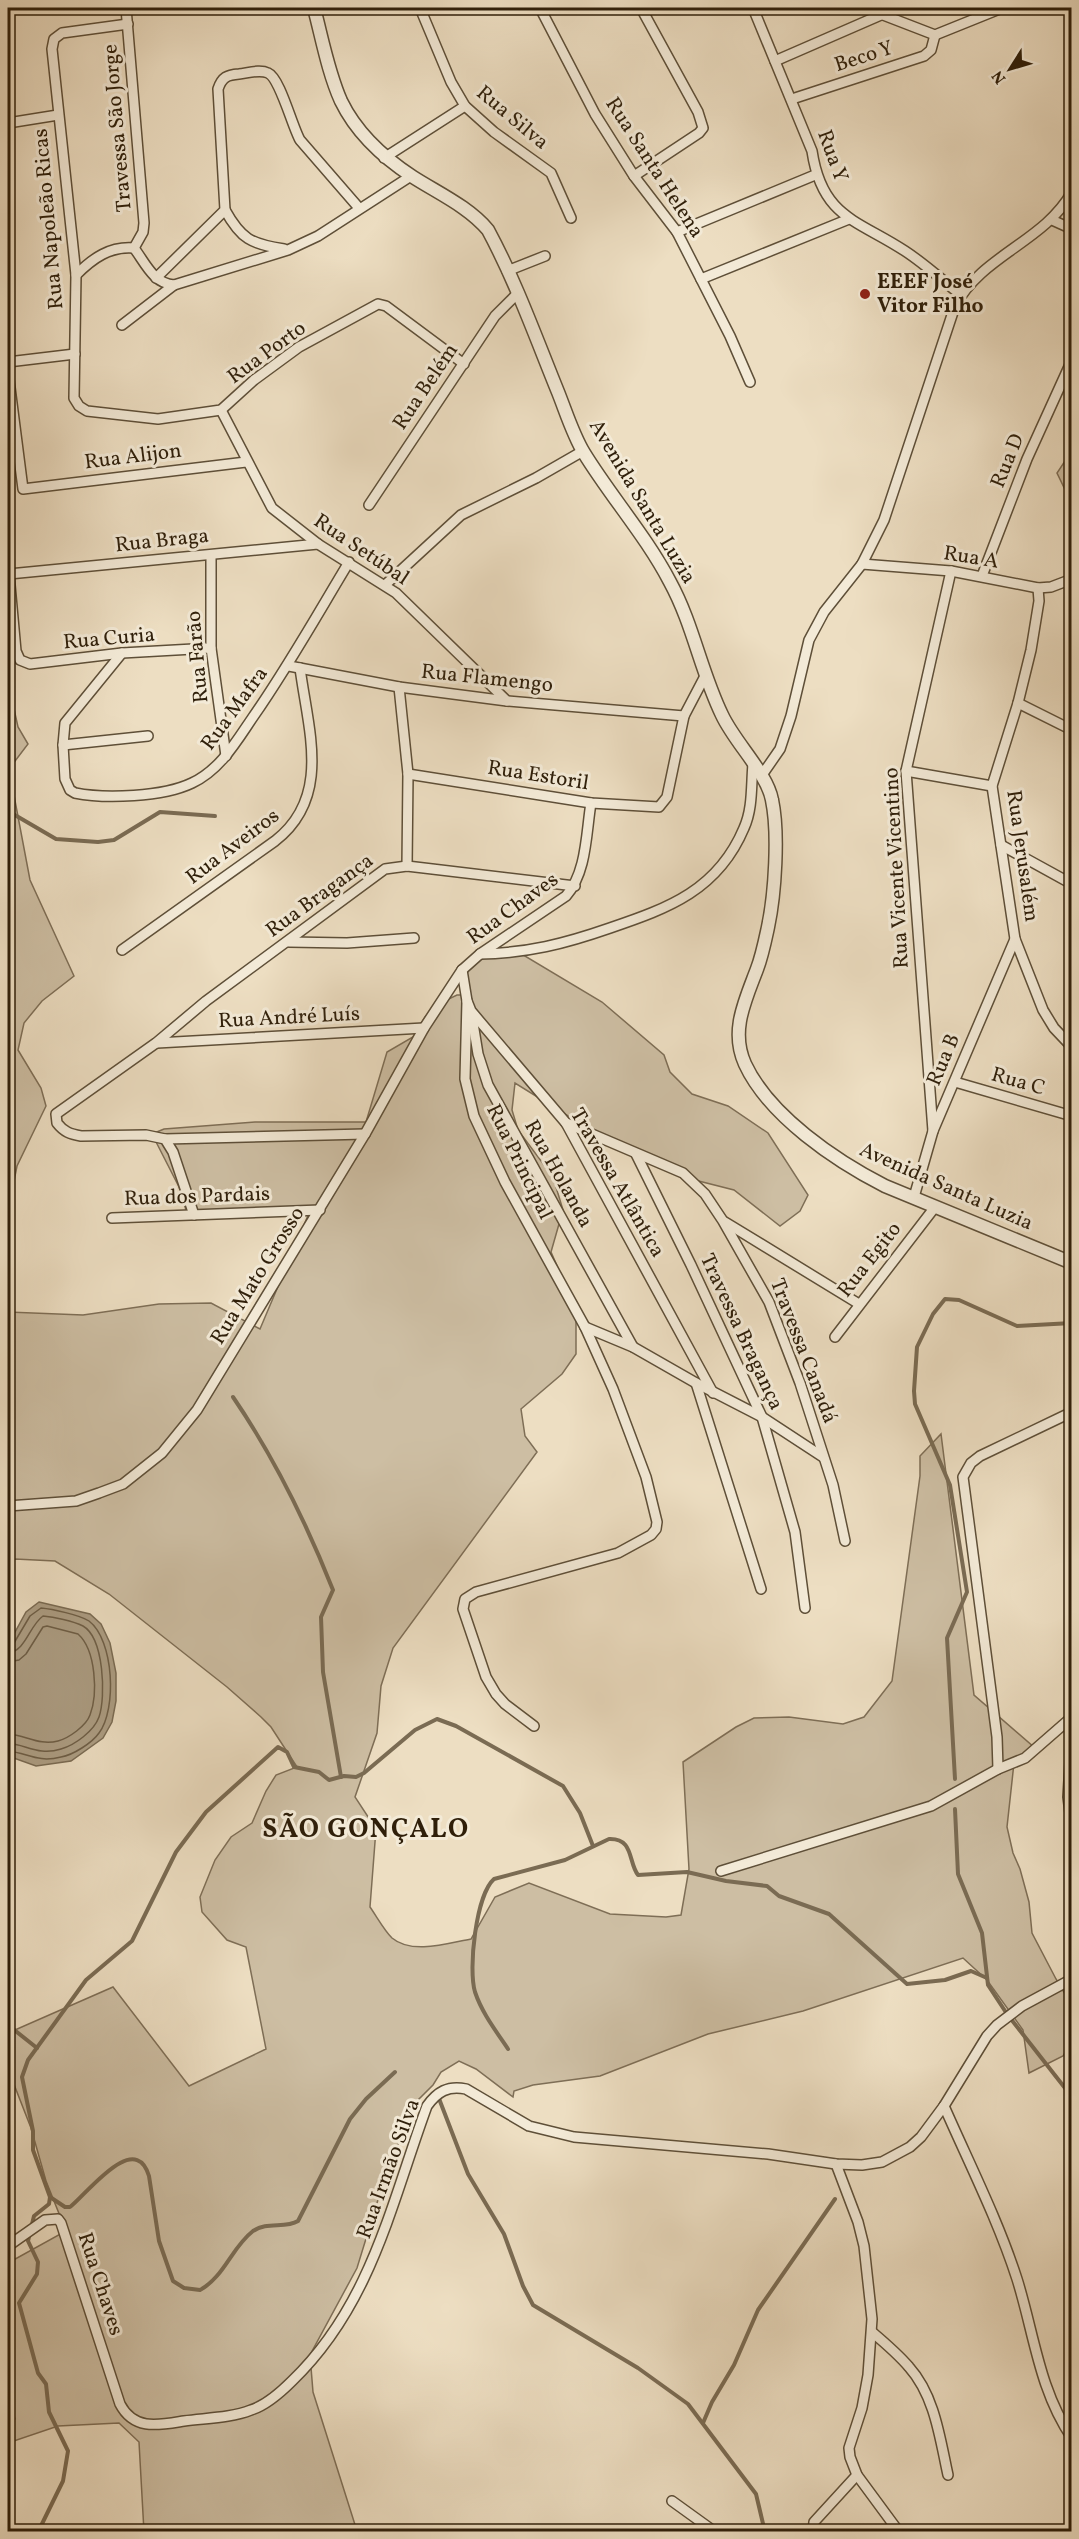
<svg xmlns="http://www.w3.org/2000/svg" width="1079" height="2539" viewBox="0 0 1079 2539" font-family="Vollkorn,serif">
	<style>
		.green { fill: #cdbea3; stroke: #7e6e56; stroke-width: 1.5 }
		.water { fill: #ac9d83; stroke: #7a6b53; stroke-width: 1.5 }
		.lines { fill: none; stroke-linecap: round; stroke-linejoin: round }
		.shore { stroke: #6e5e46; stroke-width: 1.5 }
		.stream { stroke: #7a6b53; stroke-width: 4 }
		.minor-casing { stroke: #5e4f38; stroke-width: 12 }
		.tertiary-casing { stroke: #5e4f38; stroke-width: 15 }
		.minor { stroke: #f3ead7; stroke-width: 9 }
		.tertiary { stroke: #f3ead7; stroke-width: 12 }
		.poi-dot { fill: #8f2418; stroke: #f3ead7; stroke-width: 2 }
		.labels { text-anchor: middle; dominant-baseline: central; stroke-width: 6; stroke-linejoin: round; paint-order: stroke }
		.street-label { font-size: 21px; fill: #2f1f0a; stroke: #f3ead7 }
		.poi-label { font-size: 21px; font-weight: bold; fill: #2f1f0a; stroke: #f3ead7; text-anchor: start }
		.district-label { font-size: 27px; font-weight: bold; letter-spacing: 1.5px; fill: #2f1f0a; stroke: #f3ead7 }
	</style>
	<rect width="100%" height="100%" fill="#eddec2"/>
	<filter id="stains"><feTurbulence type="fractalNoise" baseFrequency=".00333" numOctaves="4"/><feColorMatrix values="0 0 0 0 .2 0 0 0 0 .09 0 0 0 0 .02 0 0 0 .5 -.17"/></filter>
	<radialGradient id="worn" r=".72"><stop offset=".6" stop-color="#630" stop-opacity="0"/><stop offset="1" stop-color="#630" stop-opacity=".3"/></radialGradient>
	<g class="green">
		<polygon points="1071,452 1072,499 1070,500 1057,473"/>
		<polygon points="8,583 14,709 18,727 28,744 9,769 30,880 74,976 42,1001 24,1023 18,1050 41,1088 46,1106 17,1166 8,1211"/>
		<path d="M499 953H520L602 1002 664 1055 670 1072 692 1094 728 1106 768 1133 808 1195 800 1211 780 1226 734 1190 679 1176 623 1150 515 1083 512 1110 518 1130 553 1177 563 1210 551 1252 576 1309V1354L562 1374 521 1409 525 1436 537 1452 393 1648 381 1686 377 1733 355 1797 376 1829 370 1907C377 1917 384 1930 392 1938 412 1955 449 1943 471 1939L495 1897 529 1883 610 1914 666 1917 681 1915 689 1869 683 1762 736 1727 754 1718 789 1717 843 1724 864 1717 892 1681 920 1476V1456L941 1434 974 1695 1035 1748 1014 1763 1007 1827 1013 1853 1020 1869 1029 1902 1032 1933 1056 1979 1071 2004V2042L1063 2056 1029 2073 1023 2030 987 1980 963 1958 803 2011 708 2034 600 2076 533 2085 514 2091 513 2097 476 2069 459 2061 441 2072 433 2085 415 2103 385 2177 357 2268 310 2355 313 2392 357 2531 144 2532 139 2442 119 2423 58 2426 8 2443V2424L15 2419 8 2391V2263L66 2231 46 2181 31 2128 8 2069V2033L113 1987 189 2086 266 2049 246 1947 227 1940 202 1912 200 1897 215 1860 231 1837 252 1823 266 1791 276 1775 297 1767 271 1727 261 1717 227 1687 109 1594 55 1561 15 1559 8 1562V1312L83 1315 159 1304 211 1303 260 1329 312 1206 189 1220 179 1187 152 1134 164 1129 255 1122H366L387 1052 413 1037 425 1017 438 1004 457 995H463L465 974 481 959Z"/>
	</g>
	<polygon class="water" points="39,1602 90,1614 101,1624 110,1643 116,1673 116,1701 112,1722 103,1738 71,1761 36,1766 8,1756 8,1645 26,1612"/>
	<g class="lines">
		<g class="shore">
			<path d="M8 1645 14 1643 30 1616 41 1608C52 1609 80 1615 89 1621 114 1640 117 1709 99 1733 92 1743 73 1755 61 1757 37 1763 28 1753 8 1751"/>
			<path d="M8 1653C26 1651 29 1626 43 1616 54 1617 73 1621 83 1626 104 1638 106 1697 99 1717 94 1731 75 1745 61 1749 39 1756 27 1745 8 1743"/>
			<path d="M8 1662 19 1660 26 1654 43 1627 47 1626 78 1634C96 1650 98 1694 90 1715 86 1726 69 1738 58 1741 39 1746 26 1735 8 1734"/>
		</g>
		<g class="stream">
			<polyline points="8,811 56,839 98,842 114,840 160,812 215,816"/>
			<path d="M233 1397C274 1457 306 1522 333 1590L321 1617 323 1672 341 1777"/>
			<polyline points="955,1779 947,1638 967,1592 950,1485 915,1404 914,1391 917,1347 933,1314 945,1299 959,1300 1017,1326 1072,1323"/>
			<polyline points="955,1809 958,1874 982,1933 988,1985 1007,2014 1072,2097"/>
			<polyline points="8,2025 37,2048"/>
			<path d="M508 2049C496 2031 482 2013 475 1992 468 1969 476 1895 494 1879L565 1860 609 1839C634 1838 628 1862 638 1875L687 1872 726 1881 767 1886 779 1896 829 1914 907 1984 945 1980 971 1971 987 1978"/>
			<polyline points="438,2096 468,2174 504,2234 523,2286 533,2305 638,2368 688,2404 756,2494 765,2532"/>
			<path d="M50 2197 65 2207H70C86 2195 135 2129 149 2176L159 2241 173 2281 184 2288 200 2290C224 2277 232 2247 253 2231 267 2221 285 2229 298 2221L350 2119 366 2099 395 2072"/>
			<polyline points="703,2423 712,2402 734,2365 758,2310 835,2199"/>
			<polyline points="38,2532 63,2481 68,2451 49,2412 46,2384 38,2373 19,2303 37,2274 38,2262 28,2241 34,2216 49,2204 50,2197 33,2150 33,2131 22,2077 28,2060 86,1980 132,1941 176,1852 206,1812 278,1747 287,1752 294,1767 319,1772 329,1780 344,1776 356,1777 364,1773 415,1730 437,1719 456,1726 563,1786 580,1813 593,1846"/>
		</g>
		<defs>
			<g id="minor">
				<polyline points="420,8 451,82 465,106 494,132 551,173 571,218"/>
				<polyline points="540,8 595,114 634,176 677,232 730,336 750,382"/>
				<path d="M753 8 812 151C822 218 858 220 905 251 925 264 942 280 961 295"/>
				<polyline points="865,8 935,35 1002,8"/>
				<polyline points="128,24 62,33 54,39 52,49 76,275 74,398 79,406 87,411 158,419 221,410 254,380 299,347 378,304 386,306 464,364"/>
				<polyline points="775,61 883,14"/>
				<polyline points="792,99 924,56 931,50 935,35"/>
				<polyline points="8,123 58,115"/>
				<polyline points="384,158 465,106"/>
				<polyline points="634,176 699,133 703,128 698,112 641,8"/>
				<path d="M225 210C241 239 251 244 284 249"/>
				<polyline points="1052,220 1072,229"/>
				<polyline points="677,232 815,175"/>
				<path d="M134 248C146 264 153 283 174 285"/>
				<polyline points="507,271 545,256"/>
				<path d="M76 275C93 258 110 246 134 248L143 232 144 223 126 8"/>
				<path d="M156 278 225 210 218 89C222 77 227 75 239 74 248 73 260 69 268 73 280 78 292 126 300 140L359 208"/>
				<polyline points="701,279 849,219"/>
				<polyline points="122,325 174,285 288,250 318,236 411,176"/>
				<polyline points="8,362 75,354"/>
				<polyline points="8,372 23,489 246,462"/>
				<polyline points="221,410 272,508 318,544 396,593 507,701"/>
				<polyline points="369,505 495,316 518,293"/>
				<polyline points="211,555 211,648 226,756"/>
				<polyline points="862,564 951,571 1038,588 1051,587 1072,579"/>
				<polyline points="982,576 1027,459 1072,360"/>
				<polyline points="385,585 461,515 536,478 583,451"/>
				<polyline points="1038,588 1039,601 1031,650 1018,703 992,786 1015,939 1043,1010 1054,1028 1072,1047"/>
				<polyline points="211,648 122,653 30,664 20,660 16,651 9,574 318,544"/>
				<path d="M122 653 65 723 63 745 65 779 70 790 75 793C105 799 163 797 192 783 220 770 236 742 253 717 288 667 317 615 349 562"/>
				<polyline points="289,666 399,687 507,701 684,716"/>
				<polyline points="399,687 408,774 407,866"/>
				<polyline points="1018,703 1072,730"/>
				<polyline points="63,745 148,736"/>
				<polyline points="906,771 992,786"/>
				<polyline points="408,774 591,803 659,807 667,797 684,716 705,676"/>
				<path d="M762 775 780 749 791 716 809 640 824 612 862 564 884 520 955 306C982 255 1044 242 1072 192"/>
				<polyline points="1001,845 1072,884"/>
				<polyline points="289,942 347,943 414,938"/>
				<path d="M122 950 275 841C332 797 308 730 300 668"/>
				<path d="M480 954C528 953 564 944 610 928 669 908 718 890 744 828 753 808 751 785 753 764"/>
				<polyline points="462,970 467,1001 471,1011 566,1123 713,1393"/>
				<polyline points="467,1001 465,1079 474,1116 505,1182 585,1327 613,1389 646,1477 657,1522 656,1529 651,1535 618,1553 476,1592 465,1599 463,1609 486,1677 496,1694 505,1704 534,1726"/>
				<polyline points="472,1017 478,1054 488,1085 633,1347"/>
				<polyline points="157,1043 424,1028"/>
				<polyline points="955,1082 1072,1116"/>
				<polyline points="566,1123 683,1173 705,1194 723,1221 769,1302 800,1383 833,1485 845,1541"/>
				<polyline points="933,1131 906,771 951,571"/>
				<polyline points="165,1139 365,1134"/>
				<polyline points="636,1154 691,1265 762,1417 795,1532 805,1608"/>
				<polyline points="914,1197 933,1131 1015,939"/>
				<path d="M194 1215 173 1152 165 1139 146 1135 81 1136C70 1134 64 1132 57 1123L56 1114 156 1043 206 1001 385 869 407 866 575 886"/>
				<polyline points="112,1218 320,1210"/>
				<polyline points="725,1222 859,1304"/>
				<polyline points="585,1327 633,1347 696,1383 762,1417 823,1457"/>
				<polyline points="835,1337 935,1207"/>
				<polyline points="696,1383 761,1589"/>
				<path d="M8 1506 76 1501 99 1493 123 1484 162 1453 197 1410 365 1134 424 1028 462 970 480 954 566 896C587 872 586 833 591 803"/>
				<polyline points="1072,1730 1068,1797 1072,1828"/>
				<polyline points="998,1769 997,1737 963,1477 971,1463 980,1456 1072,1412"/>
				<polyline points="721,1871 931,1806 998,1769 1025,1758 1072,1717"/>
				<path d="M944 2106C969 2163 998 2220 1017 2279 1034 2333 1039 2390 1072 2438"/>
				<polyline points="836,2164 858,2222 864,2246 872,2319 868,2375 862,2408 849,2448 850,2457 857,2475 899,2532"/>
				<path d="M8 2246 45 2220 58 2219 61 2223 120 2404C134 2431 159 2425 184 2421 206 2418 231 2418 251 2410 267 2405 281 2392 292 2381 371 2305 391 2204 427 2106 437 2092 448 2085 466 2089L529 2126 574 2137 768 2154 836 2164 862 2165 882 2162 910 2147 921 2137 944 2106 987 2036 997 2025 1022 2006 1072 1979"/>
				<path d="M872 2332C885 2343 898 2354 909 2367 935 2396 940 2439 948 2475"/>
				<polyline points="672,2501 715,2532"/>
				<polyline points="813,2532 814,2522 857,2475"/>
			</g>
			<path id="tertiary" d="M314 8C322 38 328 72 341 101 356 132 384 158 413 177 438 193 469 207 488 230 516 282 536 338 558 392 566 412 573 435 584 453 611 497 646 536 670 582 693 624 701 672 722 715 735 743 767 773 772 800 779 833 775 894 768 927 765 941 762 956 757 969 745 1001 730 1031 745 1064 769 1116 836 1161 885 1186L1072 1263"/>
		</defs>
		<use href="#minor" class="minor-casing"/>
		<use href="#tertiary" class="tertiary-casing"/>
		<use href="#minor" class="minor"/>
		<use href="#tertiary" class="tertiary"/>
	</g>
	<circle class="poi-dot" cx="865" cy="294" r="6"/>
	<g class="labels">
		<g class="street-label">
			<text transform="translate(864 57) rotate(-18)">Beco Y</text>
			<text transform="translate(512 118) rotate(40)">Rua Silva</text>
			<text transform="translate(118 128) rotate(-95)">Travessa São Jorge</text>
			<text transform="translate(832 156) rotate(70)">Rua Y</text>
			<text transform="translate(654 168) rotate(57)">Rua Santa Helena</text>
			<text transform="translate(49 219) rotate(-95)">Rua Napoleão Ricas</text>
			<text transform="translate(267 353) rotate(-36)">Rua Porto</text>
			<text transform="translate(426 387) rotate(-56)">Rua Belém</text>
			<text transform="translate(133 457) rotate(-7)">Rua Alijon</text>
			<text transform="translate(1008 461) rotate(-68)">Rua D</text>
			<text transform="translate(642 502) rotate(59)">Avenida Santa Luzia</text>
			<text transform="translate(162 541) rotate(-6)">Rua Braga</text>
			<text transform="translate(361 550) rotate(34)">Rua Setúbal</text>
			<text transform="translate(971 558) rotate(9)">Rua A</text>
			<text transform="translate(109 639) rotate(-5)">Rua Curia</text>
			<text transform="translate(198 657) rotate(-95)">Rua Farão</text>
			<text transform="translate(487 679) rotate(6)">Rua Flamengo</text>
			<text transform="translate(235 709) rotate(-54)">Rua Mafra</text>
			<text transform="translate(538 776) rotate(9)">Rua Estoril</text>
			<text transform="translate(233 847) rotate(-37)">Rua Aveiros</text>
			<text transform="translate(1022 856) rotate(82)">Rua Jerusalém</text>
			<text transform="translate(897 868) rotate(-93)">Rua Vicente Vicentino</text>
			<text transform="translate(320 896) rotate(-36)">Rua Bragança</text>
			<text transform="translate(513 909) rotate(-36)">Rua Chaves</text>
			<text transform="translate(289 1018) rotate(-3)">Rua André Luís</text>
			<text transform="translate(944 1060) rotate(-67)">Rua B</text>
			<text transform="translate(1018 1082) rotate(16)">Rua C</text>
			<text transform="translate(519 1162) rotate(64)">Rua Principal</text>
			<text transform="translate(558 1174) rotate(61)">Rua Holanda</text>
			<text transform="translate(617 1183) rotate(60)">Travessa Atlântica</text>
			<text transform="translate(946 1187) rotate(24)">Avenida Santa Luzia</text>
			<text transform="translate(197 1197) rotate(-2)">Rua dos Pardais</text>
			<text transform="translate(870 1260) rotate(-52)">Rua Egito</text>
			<text transform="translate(258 1276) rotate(-58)">Rua Mato Grosso</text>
			<text transform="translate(741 1332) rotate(65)">Travessa Bragança</text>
			<text transform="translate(803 1351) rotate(69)">Travessa Canadá</text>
			<text transform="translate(389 2169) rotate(-70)">Rua Irmão Silva</text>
			<text transform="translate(100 2284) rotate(72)">Rua Chaves</text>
		</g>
		<g class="poi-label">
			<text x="877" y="282">EEEF José<tspan x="877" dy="24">Vitor Filho</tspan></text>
		</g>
		<g class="district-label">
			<text x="366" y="1830">SÃO GONÇALO</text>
		</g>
	</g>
	<rect width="1079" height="2539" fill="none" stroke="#eddec2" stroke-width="30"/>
	<rect x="9" y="9" width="1061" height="2521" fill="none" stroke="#2f1f0a" stroke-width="3"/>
	<rect x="15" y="15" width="1049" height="2509" fill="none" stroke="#2f1f0a" stroke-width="1.5"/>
	<g transform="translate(1010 69) rotate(233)" stroke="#f3ead7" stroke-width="4.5" paint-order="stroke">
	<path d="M0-4.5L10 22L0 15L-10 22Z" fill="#2f1f0a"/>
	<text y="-9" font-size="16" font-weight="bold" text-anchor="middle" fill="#2f1f0a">N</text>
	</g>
	<rect width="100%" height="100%" filter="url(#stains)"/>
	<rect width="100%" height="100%" fill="url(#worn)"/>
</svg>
